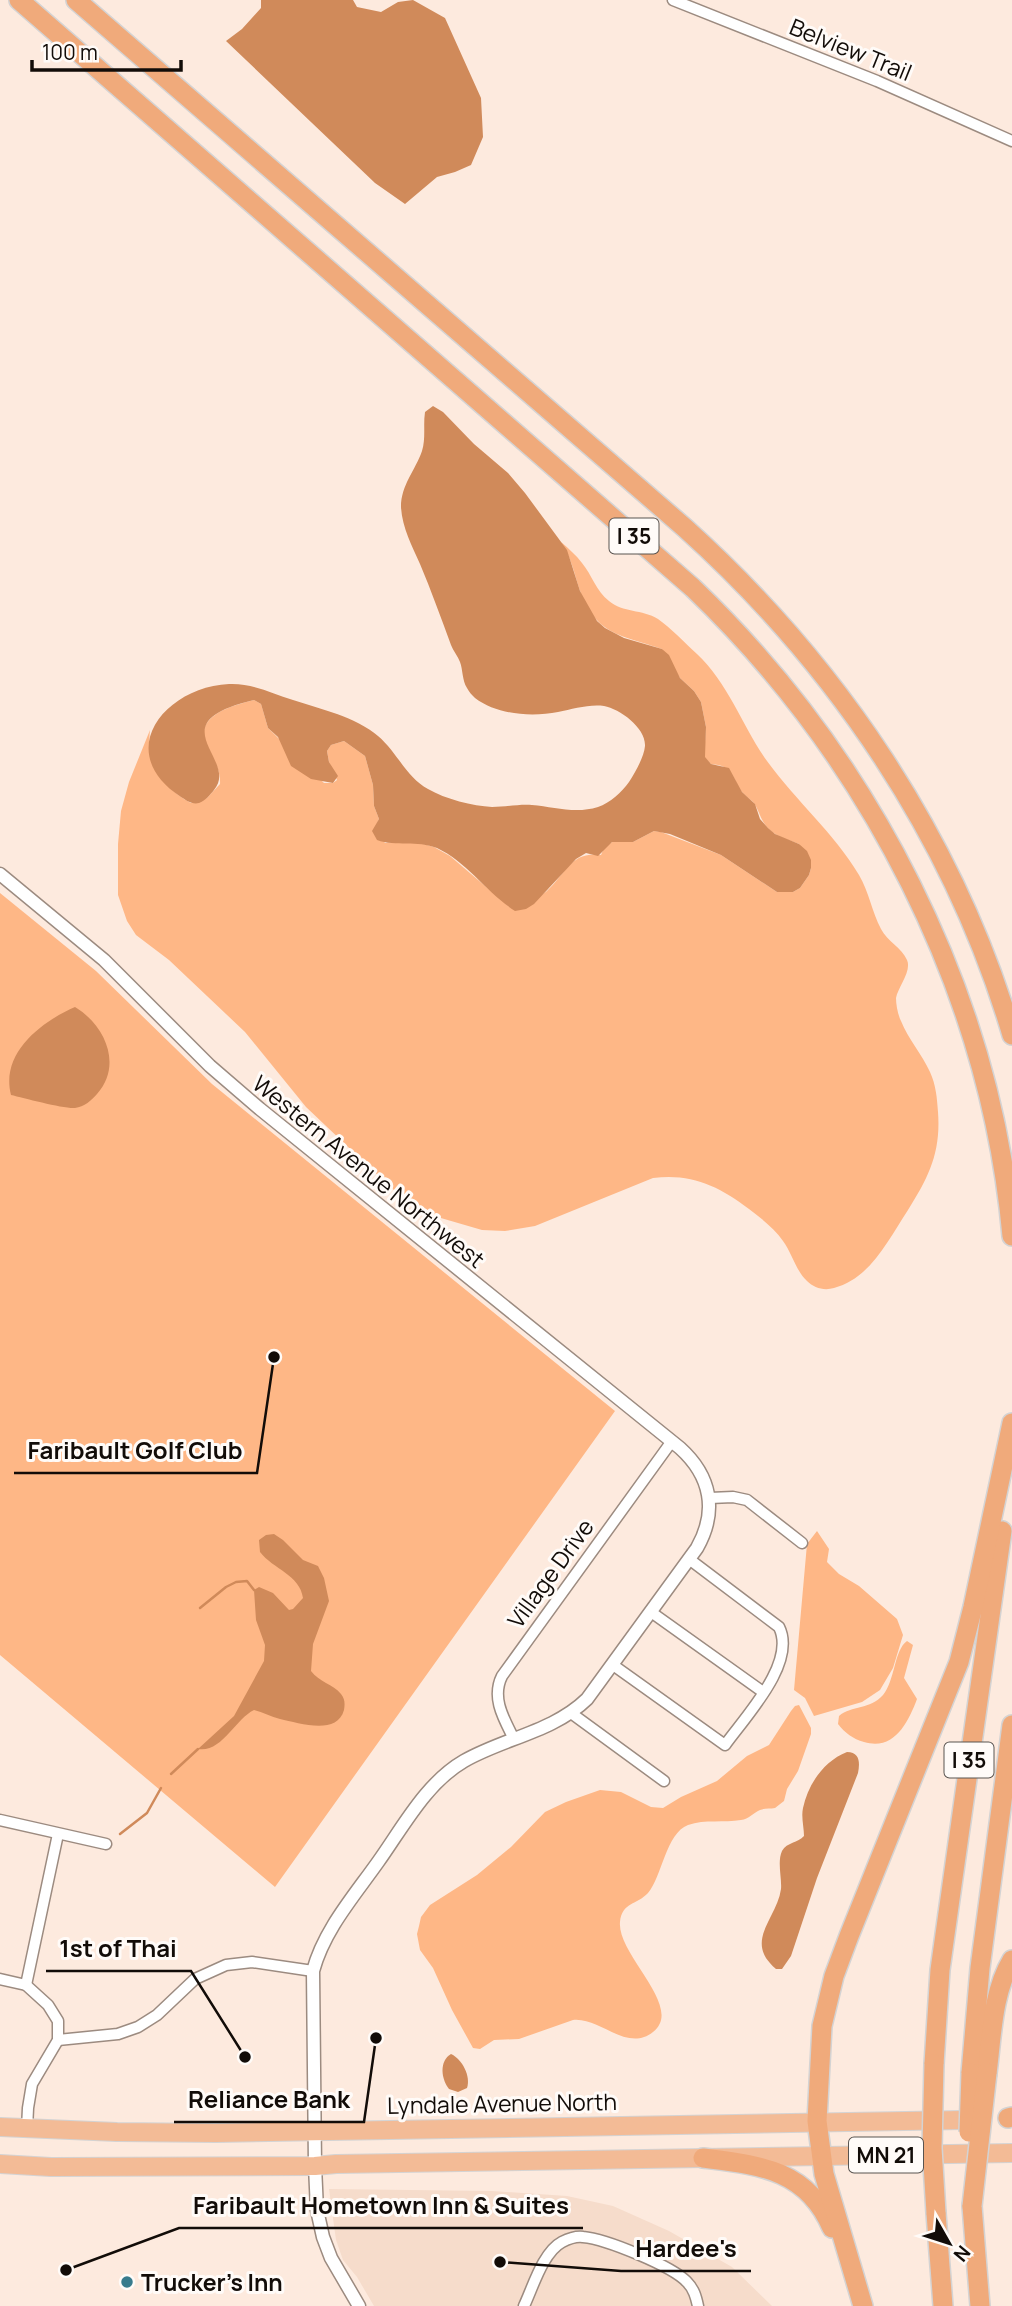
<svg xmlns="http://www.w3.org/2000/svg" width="1012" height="2306" viewBox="0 0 1012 2306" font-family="Manrope,sans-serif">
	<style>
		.built { fill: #f6dccb }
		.green { fill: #feb786 }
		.water { fill: #d08a5a }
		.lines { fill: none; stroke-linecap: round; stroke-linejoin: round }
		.stream { stroke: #d08a5a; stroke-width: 2.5 }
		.minor-casing { stroke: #9c8b80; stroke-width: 13 }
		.tertiary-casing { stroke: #9c8b80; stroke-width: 15 }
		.trunk-casing { stroke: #d4d3d3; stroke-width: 20 }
		.motorway-casing { stroke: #d4d3d3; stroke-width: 22 }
		.minor { stroke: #fff; stroke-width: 10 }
		.tertiary { stroke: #fff; stroke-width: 12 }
		.trunk { stroke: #f3bb96; stroke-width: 18 }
		.motorway { stroke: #f0aa7b; stroke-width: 19 }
		.motorway-bridge-casing { stroke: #d4d3d3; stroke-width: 22; stroke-linecap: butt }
		.motorway-bridge { stroke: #f0aa7b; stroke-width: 19 }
		.poi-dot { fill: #387b8c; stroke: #fffbf8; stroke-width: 2.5 }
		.labels { text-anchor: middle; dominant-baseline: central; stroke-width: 6; stroke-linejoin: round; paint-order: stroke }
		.shield { fill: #fffbf8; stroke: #595450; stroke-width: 2 }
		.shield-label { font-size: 21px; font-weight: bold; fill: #120c08 }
		.street-label { font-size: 23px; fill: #120c08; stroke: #fffbf8 }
		.poi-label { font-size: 23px; font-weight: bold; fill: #120c08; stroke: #fffbf8; text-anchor: start }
		.leader { fill: none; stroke: #120c08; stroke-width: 2.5 }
		.callout-dot { fill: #120c08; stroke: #fffbf8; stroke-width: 2.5 }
		.callout-label { font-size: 24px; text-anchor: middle; font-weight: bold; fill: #120c08; stroke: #fffbf8; stroke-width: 6; stroke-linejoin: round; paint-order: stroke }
	</style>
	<rect width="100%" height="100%" fill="#fdeade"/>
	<polygon class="built" points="329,2189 492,2191 567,2196 613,2206 669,2231 732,2267 772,2306 374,2306 357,2277 343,2260 336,2240"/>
	<g class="green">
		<path d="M561 542C569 549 576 555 582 563 592 575 596 591 609 601 623 613 642 609 658 619 671 628 685 643 697 654 729 684 742 726 767 761 796 801 834 833 859 875 869 892 872 912 881 929 887 941 902 948 907 960 912 971 898 987 896 998 896 1005 898 1015 901 1021 908 1039 922 1054 930 1072 936 1085 937 1098 938 1112 941 1152 929 1177 908 1210 888 1240 871 1278 834 1288 824 1291 814 1288 807 1281 796 1271 792 1253 783 1241 775 1229 761 1218 749 1209 719 1186 691 1173 653 1178L535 1226 505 1231 482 1230 434 1216 405 1200 384 1181 306 1107 245 1032 169 960 136 935 127 921 118 895V844L121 811 129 782 150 730C146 763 163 788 191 803L207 798 220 784C221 767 210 756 205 742 196 714 235 705 254 700L261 704 268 728 324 783H333L337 780 329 762 327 751 331 745 344 741 365 756 373 785 374 806 379 819 375 828 385 843H420L434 847 450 856 511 908C522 903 538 899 547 891 566 873 571 851 601 855L604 848 612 842H633L654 831 661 832 721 855 777 892H793L800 888 809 875 811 868 799 844C789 840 777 837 770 830 760 821 760 811 753 802 749 798 744 795 741 791 731 775 733 766 711 764L704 757 706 727 701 702 694 691 680 678 662 649C622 635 595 636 579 588 574 572 571 557 561 542Z"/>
		<polygon points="0,893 96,971 212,1084 615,1411 275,1887 0,1655"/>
		<polygon points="817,1531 829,1549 827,1562 839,1574 859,1586 897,1619 903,1635 893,1668 880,1690 862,1702 814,1716 805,1698 794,1690 807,1544"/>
		<path d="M907 1641 913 1645 904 1678 917 1699C908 1723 894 1751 864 1742 853 1739 845 1733 838 1724L839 1716C852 1705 870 1710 883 1695 895 1681 894 1650 907 1641Z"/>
		<path d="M799 1705 811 1728V1734L798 1771 787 1789 784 1801 775 1808C770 1809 765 1808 760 1810 753 1813 749 1819 741 1820 724 1823 705 1819 688 1825 666 1833 662 1877 648 1893 637 1905 622 1902 620 1922 617 1955 685 2007 653 2032 627 2053 600 2017 573 2020L519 2039 494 2040 480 2049 473 2048 452 2010 433 1968 420 1950 417 1934 419 1926 421 1917 430 1905 477 1875 511 1847 545 1812 566 1802 600 1790 621 1792 651 1807 663 1808 681 1797 717 1781 747 1756 769 1745 791 1711 795 1706Z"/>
	</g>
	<g class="water">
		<polygon points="261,0 353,0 357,7 381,12 398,2 413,0 445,18 481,98 483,137 471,165 455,172 437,177 405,204 375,183 226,41 242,29 261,8"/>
		<path d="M433 406 443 412 474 444 508 473 525 493 567 550 580 591 597 621 605 628 624 638 662 649 669 655 680 678 694 691 701 702 706 727 705 757 711 764 729 768 742 792 755 804 760 819 768 828 775 834 799 844 807 851 811 860V868L809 875 800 888 793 892H777L721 855 670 834 654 831 633 842H612L598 856 586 853 576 859 534 904 526 909 515 911C487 893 467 862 437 848 417 840 396 847 377 840L372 831 379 819 374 806 373 785 365 756 344 741 331 745 327 751 329 762 338 776 333 783 311 779 291 766 278 737 268 728 261 704 254 700C155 723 240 759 214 790 210 795 205 801 199 803 192 805 186 800 181 797 112 752 165 687 229 684 252 683 271 693 293 700 308 705 323 709 337 714 351 719 368 727 378 736 397 752 406 777 428 789 445 799 473 806 492 807 505 807 519 804 532 805 554 807 576 814 598 807 610 803 622 792 629 782 635 773 644 757 645 746 646 728 620 709 604 706 589 704 573 709 558 712 532 717 497 715 475 698 472 695 469 692 467 688 462 680 463 670 460 662 458 656 453 651 451 645 441 618 431 590 420 564 412 546 402 527 401 507 401 485 415 471 422 451 426 438 423 425 425 412Z"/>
		<path d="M75 1007C105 1025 123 1065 97 1094 92 1100 84 1107 75 1108 64 1109 24 1098 11 1095 0 1052 43 1021 75 1007Z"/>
		<path d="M274 1534 283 1540 303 1560 318 1566 324 1578 329 1601 313 1644 311 1671C319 1682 333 1684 341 1694 345 1699 345 1704 344 1710 337 1736 299 1723 280 1719 271 1717 263 1712 254 1710 235 1719 222 1753 198 1749L234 1716 264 1661 265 1645 256 1620 254 1590 259 1587 273 1593 289 1610 293 1609 303 1598C300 1575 273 1569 260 1552L259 1540 266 1535Z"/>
		<path d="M847 1752C860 1752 860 1763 858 1773L817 1878 791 1956 782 1969H776C743 1941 777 1919 781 1889 782 1878 777 1862 782 1851 787 1842 798 1843 804 1836 804 1827 801 1817 803 1808 808 1784 824 1761 847 1752Z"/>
		<path d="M451 2054C462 2059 471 2076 467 2088L458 2092 449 2089C441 2079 439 2061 451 2054Z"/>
	</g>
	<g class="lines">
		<g class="stream">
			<polyline points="200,1608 226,1587 236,1582 247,1581 254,1590"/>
			<polyline points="171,1774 198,1749"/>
			<polyline points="120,1834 147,1813 161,1788"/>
		</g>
		<defs>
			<g id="minor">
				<polyline points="673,0 877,81 1012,141"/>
				<polyline points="710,1498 733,1497 747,1500 802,1543"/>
				<polyline points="651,1612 763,1692"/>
				<path d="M613 1665 725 1745C745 1717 797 1663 779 1627L689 1559"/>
				<polyline points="571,1713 664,1781"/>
				<path d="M514 1739C504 1719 491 1698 502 1676L672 1441"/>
				<polyline points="0,1820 106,1844"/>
				<polyline points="0,1979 26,1985 48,2005 58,2021 58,2040 32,2084 28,2108 27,2129"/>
				<polyline points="26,1985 58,1834"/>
				<polyline points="58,2040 118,2034 138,2027 157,2015 195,1979 226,1965 252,1962 313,1971"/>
				<path d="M524 2306C533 2287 543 2252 562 2242 568 2239 576 2236 583 2237 606 2239 672 2266 687 2282 694 2289 696 2297 698 2306"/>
			</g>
			<path id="tertiary" d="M0 874 104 960 210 1066 260 1109 680 1448C711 1476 718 1511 697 1548L587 1699C553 1732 504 1738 464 1761 426 1783 403 1827 378 1862 354 1896 324 1930 313 1971L315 2166 317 2210 323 2237 331 2258 359 2306"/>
			<g id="trunk">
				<polyline points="0,2127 117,2132 216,2133 963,2120"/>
				<polyline points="0,2164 51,2167 315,2166 336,2164 1012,2153"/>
			</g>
			<g id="motorway">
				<path d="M19 0 693 588C870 758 990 991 1012 1236"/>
				<path d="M76 0 685 528C837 665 954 838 1012 1035"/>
				<polyline points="934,2064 940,1970 1002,1531"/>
				<polyline points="971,2073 980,1968 1012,1725"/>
				<path d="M987 2073C992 2036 992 1993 1012 1960"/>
				<polyline points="1008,2118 1012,2117"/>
				<path d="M703 2158C759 2165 807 2169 832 2228"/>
				<polyline points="972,2206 980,2306"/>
				<polyline points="936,2213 943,2306"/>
				<polyline points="863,2306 824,2174 817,2121 822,2026 834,1976 849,1936 959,1662 973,1607 1012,1423"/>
			</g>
		</defs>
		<use href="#minor" class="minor-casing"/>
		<use href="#tertiary" class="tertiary-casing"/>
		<use href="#trunk" class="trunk-casing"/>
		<use href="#motorway" class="motorway-casing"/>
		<use href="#minor" class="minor"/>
		<use href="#tertiary" class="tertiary"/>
		<use href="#trunk" class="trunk"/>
		<use href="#motorway" class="motorway"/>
		<defs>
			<g id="motorway-bridge">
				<polyline points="934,2064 932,2148 936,2213"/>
				<polyline points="969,2132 971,2073"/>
				<polyline points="972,2206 987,2073"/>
			</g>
		</defs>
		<use href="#motorway-bridge" class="motorway-bridge-casing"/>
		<use href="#motorway-bridge" class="motorway-bridge"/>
	</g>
	<circle class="poi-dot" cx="127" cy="2282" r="7"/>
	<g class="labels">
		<g class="shield">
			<rect x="609.5" y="518.5" width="49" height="35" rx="5"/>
			<rect x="944.5" y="1742.5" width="49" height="35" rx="5"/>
			<rect x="849" y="2137.5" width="74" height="35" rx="5"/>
		</g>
		<g class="shield-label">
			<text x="634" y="536">I 35</text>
			<text x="969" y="1760">I 35</text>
			<text x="886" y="2155">MN 21</text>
		</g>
		<g class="street-label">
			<text transform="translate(851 49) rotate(22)">Belview Trail</text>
			<text transform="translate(369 1171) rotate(39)">Western Avenue Northwest</text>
			<text transform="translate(550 1573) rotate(-54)">Village Drive</text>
			<text transform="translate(502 2103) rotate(-1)">Lyndale Avenue North</text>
		</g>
		<g class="poi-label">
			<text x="141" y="2282">Trucker's Inn</text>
		</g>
	</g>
	<path class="leader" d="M274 1357L257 1473H14M245 2057L191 1971H46M376 2038L364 2122H174M66 2270L179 2228H583M500 2262L621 2271H751"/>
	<g class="callout-dot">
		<circle cx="274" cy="1357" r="7"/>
		<circle cx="245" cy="2057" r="7"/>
		<circle cx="376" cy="2038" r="7"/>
		<circle cx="66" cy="2270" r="7"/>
		<circle cx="500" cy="2262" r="7"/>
	</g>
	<g class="callout-label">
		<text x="135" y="1459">Faribault Golf Club</text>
		<text x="118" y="1957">1st of Thai</text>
		<text x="269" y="2108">Reliance Bank</text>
		<text x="381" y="2214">Faribault Hometown Inn &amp; Suites</text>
		<text x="686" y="2257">Hardee's</text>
	</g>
	<g transform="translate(949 2243) rotate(129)" stroke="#fffbf8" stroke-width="5" paint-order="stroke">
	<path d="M0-5L12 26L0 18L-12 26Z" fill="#120c08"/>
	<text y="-10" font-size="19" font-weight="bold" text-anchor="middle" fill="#120c08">N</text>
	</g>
	<path d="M32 60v10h149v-10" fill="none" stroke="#120c08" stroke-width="3.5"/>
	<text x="42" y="60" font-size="21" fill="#120c08" stroke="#fffbf8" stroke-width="5" paint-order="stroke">100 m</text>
</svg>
